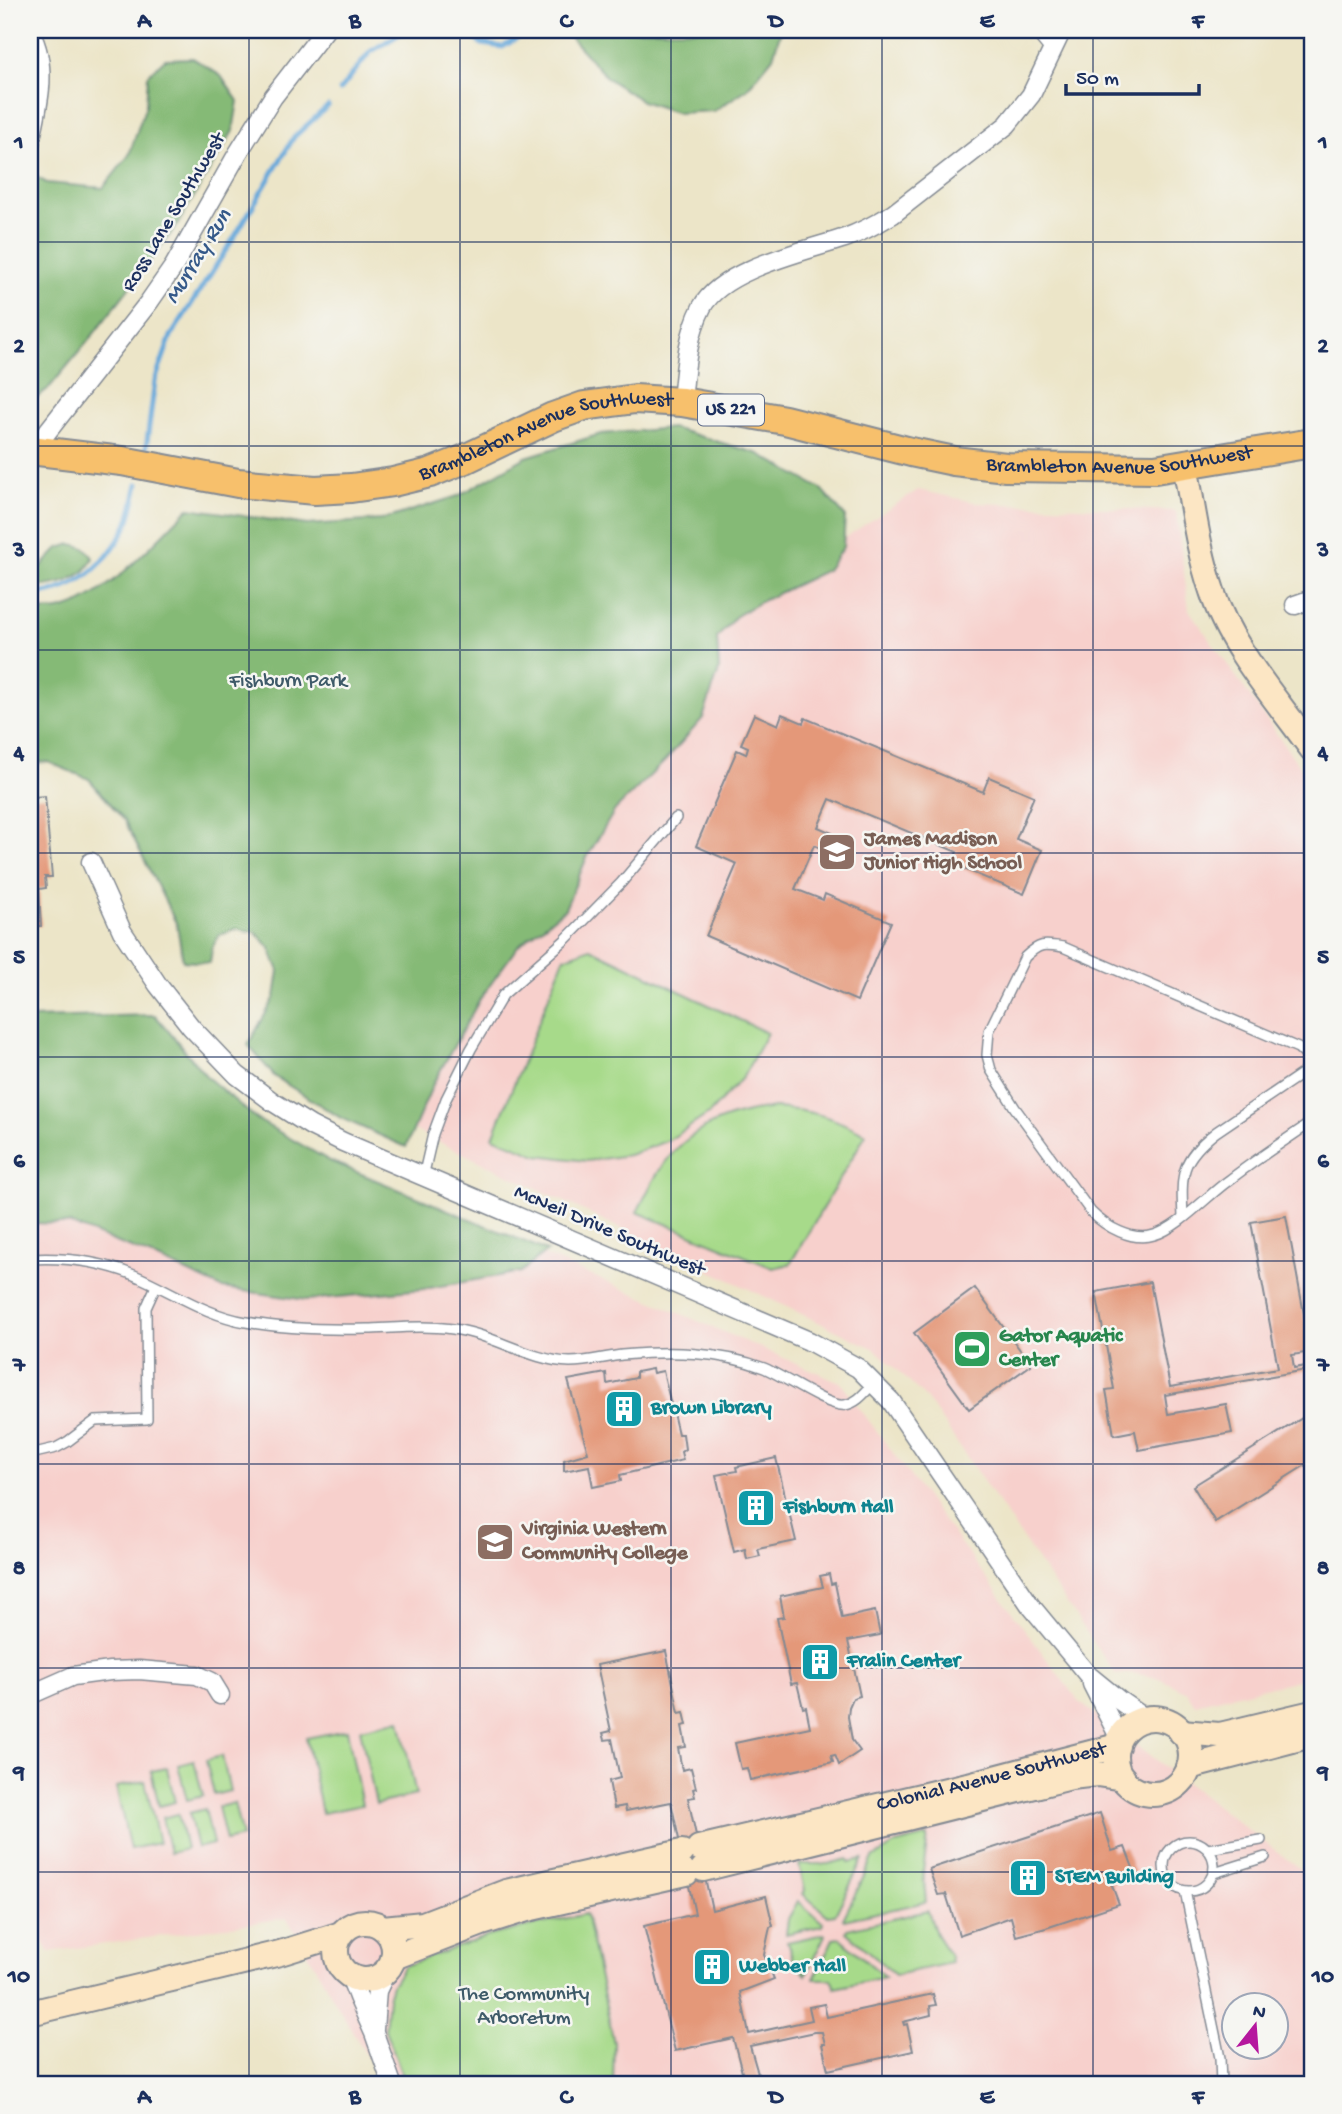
<svg xmlns="http://www.w3.org/2000/svg" width="1342" height="2114" viewBox="0 0 1342 2114" font-family="'Gochi Hand',sans-serif">
	<style>
		.built { fill: #f7d0cc; fill-rule: evenodd }
		.green { fill: #a7da8a; stroke: #618474; stroke-width: 2 }
		.forest { fill: #85ba76; stroke: #50746a; stroke-width: 2 }
		.lines { fill: none; stroke-linecap: round; stroke-linejoin: round }
		.stream { stroke: #66a8da; stroke-width: 5 }
		.building { fill: #e49879 }
		.lane-casing { stroke: #848a93; stroke-width: 12 }
		.street-casing { stroke: #848a93; stroke-width: 21 }
		.secondary-casing { stroke: #848a93; stroke-width: 28 }
		.primary-casing { stroke: #848a93; stroke-width: 32 }
		.lane { stroke: #fff; stroke-width: 9 }
		.street { stroke: #fff; stroke-width: 18 }
		.secondary { stroke: #fce6c4; stroke-width: 24 }
		.primary { stroke: #f7c06c; stroke-width: 28 }
		.grid { fill: none; stroke: #1b2f5e; stroke-width: 2; stroke-opacity: 0.55 }
		.labels { text-anchor: middle; dominant-baseline: central; stroke-width: 5; stroke-linejoin: round; paint-order: stroke }
		.shield { fill: #f6f6f2; stroke: #5d6b8a; stroke-width: 2 }
		.shield-label { font-size: 19px; font-weight: bold; fill: #1b2f5e }
		.street-label { font-size: 21px; fill: #1b2f5e; stroke: #f6f6f2 }
		.park-label { font-size: 21px; fill: #3e5a69; stroke: #f6f6f2 }
		.education-label { font-size: 21px; font-weight: bold; fill: #785e54; stroke: #f6f6f2; text-anchor: start }
		.leisure-label { font-size: 21px; font-weight: bold; fill: #27864d; stroke: #f6f6f2; text-anchor: start }
		.culture-label { font-size: 21px; font-weight: bold; fill: #0d838f; stroke: #f6f6f2; text-anchor: start }
		.water-label { font-size: 23px; font-style: italic; fill: #355989; stroke: #f6f6f2 }
		.neatline { fill: none; stroke: #1b2f5e; stroke-width: 2.5 }
		.grid-label { font-size: 23px; text-anchor: middle; font-weight: bold; fill: #1b2f5e }
	</style>
	<rect width="100%" height="100%" fill="#f6f6f2"/>
	<filter id="ink" filterUnits="userSpaceOnUse"><feTurbulence type="fractalNoise" baseFrequency=".0143" numOctaves="2"/><feDisplacementMap in="SourceGraphic" scale="14" xChannelSelector="R" yChannelSelector="G"/><feConvolveMatrix kernelMatrix="1 2 1 2 8 2 1 2 1" color-interpolation-filters="sRGB"/></filter>
	<filter id="wash" filterUnits="userSpaceOnUse"><feTurbulence type="fractalNoise" baseFrequency=".00686" numOctaves="4" result="noise"/><feDisplacementMap in="SourceGraphic" scale="28" xChannelSelector="R" yChannelSelector="G"/><feGaussianBlur stdDeviation="1.57" result="paint"/><feColorMatrix in="noise" values="0 0 0 0 0 0 0 0 0 0 0 0 0 0 0 0 0 1.4 0 .05"/><feComposite in="paint" operator="in"/></filter>
	<g filter="url(#wash)">
		<rect width="100%" height="100%" fill="#ece5c8"/>
		<g class="built">
			<polygon points="918,490 978,503 1176,511 1189,610 1312,784 1312,1677 1195,1704 1187,1692 1159,1678 1131,1673 1116,1675 927,1399 875,1349 416,1131 257,920"/>
			<path d="M30 1148 455 1217 840 1382 1079 1702 1312 1878V2084H383L287 1918 49 1952 30 1917ZM1234 2006H1276V2048H1234Z"/>
		</g>
		<g class="green">
			<polygon points="590,948 767,1033 743,1077 710,1113 669,1140 629,1155 587,1161 537,1155 493,1137 564,958"/>
			<path d="M774 1108C812 1110 832 1117 866 1134L790 1264 773 1268 637 1212C645 1197 652 1181 661 1168 688 1128 728 1113 774 1108Z"/>
			<polygon points="400,1720 416,1795 376,1804 360,1729"/>
			<polygon points="347,1730 362,1805 322,1813 306,1738"/>
			<polygon points="222,1756 230,1791 214,1795 206,1760"/>
			<polygon points="194,1761 203,1796 187,1800 178,1765"/>
			<polygon points="167,1768 175,1802 159,1806 151,1771"/>
			<polygon points="145,1781 159,1843 130,1849 116,1787"/>
			<polygon points="234,1803 242,1837 226,1841 218,1807"/>
			<polygon points="205,1809 213,1844 197,1848 189,1813"/>
			<polygon points="178,1814 186,1849 170,1853 162,1818"/>
			<polygon points="928,1836 923,1871 926,1902 844,1920 843,1919 873,1858 896,1844"/>
			<polygon points="848,1859 849,1862 863,1859 835,1915 828,1916 803,1894 805,1890 799,1864 828,1864"/>
			<polygon points="798,1901 823,1923 822,1926 786,1934 788,1919"/>
			<polygon points="928,1911 936,1934 950,1956 951,1963 895,1975 846,1932 847,1929"/>
			<polygon points="586,1914 614,2043 613,2084 406,2084 385,2030 388,1998 392,1985 404,1966 491,1935"/>
			<polygon points="824,1934 825,1935 806,1975 793,1960 787,1942"/>
			<polygon points="840,1938 885,1977 835,1988 831,1979 814,1979 833,1939"/>
		</g>
		<g class="forest">
			<polygon points="564,30 781,30 773,57 747,89 714,111 678,113 642,101 607,78"/>
			<polygon points="193,58 221,76 238,101 233,131 176,227 89,340 49,388 30,403 30,174 47,183 103,188 129,155 146,105 148,75 165,59"/>
			<path d="M672 428 759 454 821 489 845 516 843 547 827 570 758 603 735 617 717 638 719 670 703 718 665 761 615 810 587 857 565 909 518 946 480 999 434 1082 406 1147 341 1118 275 1077 248 1045 275 997 279 971 269 946 255 932 236 929 219 935 212 948 210 963 183 961 177 925 125 821 89 779 48 762 30 763V610C40 610 53 612 63 609 106 599 157 539 189 508L307 525 382 520 458 496 526 457 601 434Z"/>
			<path d="M71 544C82 546 88 548 93 558 83 582 53 586 30 587V574L36 572 59 548Z"/>
			<polygon points="155,1015 207,1077 258,1120 330,1161 547,1251 521,1272 424,1289 307,1300 222,1288 154,1257 70,1224 30,1223 30,1018"/>
		</g>
		<g class="lines">
			<g class="stream">
				<polyline points="464,30 482,44 503,47 530,30"/>
				<polyline points="340,90 370,52 406,30"/>
				<polyline points="146,449 155,381 171,336 235,236 294,137 328,106"/>
				<path d="M30 594C74 594 103 568 124 531 132 518 134 499 138 484"/>
			</g>
		</g>
		<g id="blocks">
			<g class="building">
				<polygon points="754,714 778,725 782,714 803,723 805,718 983,792 989,777 1034,796 1016,839 1042,850 1024,894 952,864 957,852 830,799 818,827 832,833 825,850 814,845 795,889 823,900 825,894 891,922 857,1001 706,936 737,864 696,846 737,750 746,754 748,747 741,744"/>
				<polygon points="30,790 34,790 34,797 45,796 52,877 45,877 46,888 39,889 41,926 30,926"/>
				<polygon points="1286,1216 1311,1352 1292,1355 1294,1368 1312,1365 1312,1369 1165,1395 1168,1414 1226,1404 1232,1433 1139,1450 1135,1431 1114,1435 1106,1390 1114,1389 1096,1292 1150,1282 1170,1387 1278,1368 1251,1222"/>
				<polygon points="975,1288 1031,1365 969,1409 914,1333"/>
				<polygon points="652,1369 653,1373 663,1371 678,1434 683,1434 685,1449 681,1452 683,1460 620,1475 621,1481 593,1487 589,1466 564,1471 564,1460 588,1453 568,1380 606,1373 607,1384 636,1378 636,1372"/>
				<polygon points="1307,1415 1312,1420 1312,1461 1215,1522 1193,1486"/>
				<polygon points="776,1458 796,1541 758,1549 760,1556 747,1559 745,1549 734,1552 716,1475 737,1471 736,1467"/>
				<polygon points="829,1574 831,1584 835,1583 842,1618 875,1611 880,1635 848,1641 860,1696 853,1698 849,1707 848,1717 852,1740 860,1751 839,1765 835,1755 831,1756 833,1762 750,1780 747,1768 741,1769 735,1743 810,1727 806,1707 803,1708 797,1683 791,1684 777,1618 784,1617 780,1596 823,1587 820,1576"/>
				<polygon points="666,1651 679,1713 684,1712 687,1725 682,1726 686,1747 678,1748 682,1770 691,1768 696,1788 693,1789 695,1797 688,1798 712,1910 766,1896 773,1926 770,1927 764,1955 774,1979 740,1992 749,2034 812,2020 809,2007 824,2004 827,2017 933,1994 936,2005 930,2006 931,2015 903,2022 904,2025 907,2024 913,2051 828,2070 822,2044 825,2044 822,2032 815,2032 750,2046 761,2084 745,2084 733,2038 675,2051 644,1926 695,1914 671,1802 626,1811 625,1806 614,1808 609,1781 620,1778 612,1739 605,1740 603,1733 611,1731 597,1665"/>
				<polygon points="1100,1813 1112,1851 1125,1847 1135,1873 1111,1883 1119,1904 1046,1928 1016,1936 1011,1917 959,1935 946,1894 938,1895 929,1869"/>
			</g>
		</g>
	</g>
	<g filter="url(#ink)">
		<use href="#blocks" fill-opacity="0" stroke="#848a93" stroke-width="2"/>
		<g class="lines">
			<defs>
				<g id="lane">
					<path d="M1312 1061 1298 1048 1063 947C1044 944 1040 943 1025 957L989 1031 987 1055 991 1070 1015 1108 1091 1212C1106 1227 1132 1242 1154 1235 1177 1229 1208 1195 1228 1181 1255 1160 1284 1141 1312 1122"/>
					<polyline points="423,1177 433,1134 446,1099 471,1049 503,995 565,940 621,883 676,818"/>
					<path d="M1183 1217C1181 1174 1180 1160 1216 1132L1312 1067"/>
					<path d="M30 1259C65 1257 101 1262 134 1275 172 1291 205 1315 246 1322 286 1329 327 1330 368 1329 396 1328 424 1325 453 1329 492 1334 531 1361 570 1362 588 1362 605 1357 622 1355 670 1351 719 1351 764 1368 782 1375 829 1408 845 1405 858 1403 866 1391 874 1383"/>
					<polyline points="30,1454 56,1448 67,1442 95,1421 147,1419 146,1308 156,1286"/>
					<circle cx="1189" cy="1866" r="25"/>
					<polyline points="1208,1849 1261,1840"/>
					<polyline points="1214,1873 1265,1857"/>
					<polyline points="1185,1891 1220,2058 1221,2084"/>
				</g>
				<g id="street">
					<polyline points="1039,30 1052,46"/>
					<path d="M30 32C49 67 38 106 30 143"/>
					<path d="M682 402C685 370 687 336 702 307 722 269 806 251 845 238 862 232 878 223 893 214L1007 125 1031 95 1062 30"/>
					<polyline points="33,450 149,302 174,266 238,153 273,97 325,30"/>
					<polyline points="1295,605 1312,599"/>
					<polyline points="91,862 122,931 158,985 191,1027 237,1075 273,1102 311,1126 343,1142 809,1341 858,1368 891,1401 1030,1605 1088,1675 1120,1701 1146,1719"/>
					<polyline points="1092,1684 1120,1739"/>
					<polyline points="30,1695 73,1676 110,1671 139,1670 197,1675 212,1682 220,1695"/>
					<polyline points="350,1976 358,1997 374,2033 392,2084"/>
					<polyline points="374,2029 377,1991 387,1970"/>
				</g>
				<g id="secondary">
					<path d="M1185 465C1193 507 1198 550 1212 591 1230 648 1278 701 1312 749"/>
					<circle cx="1153" cy="1756" r="38"/>
					<polyline points="1181,1732 1220,1735 1312,1713"/>
					<polyline points="1189,1767 1312,1735"/>
					<path id="s1" d="M699 1848 968 1785 1117 1746"/>
					<polyline points="703,1869 1071,1777 1097,1774 1123,1778"/>
					<circle cx="365" cy="1951" r="29"/>
					<polyline points="383,1928 423,1924 506,1892 682,1852"/>
					<polyline points="394,1957 482,1923 527,1909 686,1873"/>
					<polyline points="30,2013 280,1953 341,1934"/>
				</g>
				<g id="primary">
					<path id="s2" d="M30 450 122 461 238 483 315 490 351 488 393 482 430 473 465 459 553 417 584 406 635 399 682 402 785 420 911 452 954 461 1006 467 1155 469 1312 443"/>
				</g>
			</defs>
			<use href="#lane" class="lane-casing"/>
			<use href="#street" class="street-casing"/>
			<use href="#secondary" class="secondary-casing"/>
			<use href="#primary" class="primary-casing"/>
			<use href="#lane" class="lane"/>
			<use href="#street" class="street"/>
			<use href="#secondary" class="secondary"/>
			<use href="#primary" class="primary"/>
		</g>
	</g>
	<path class="grid" d="M249 30V2084M460 30V2084M671 30V2084M882 30V2084M1093 30V2084M30 242H1312M30 446H1312M30 650H1312M30 853H1312M30 1057H1312M30 1261H1312M30 1464H1312M30 1668H1312M30 1872H1312"/>
	<defs>
		<symbol id="school-square" viewBox="-11 -11 22 22"><rect x="-9" y="-9" width="18" height="18" rx="4" fill="#8d6e63" stroke="#f6f6f2"/><path d="M0-5L7-2L0 1L-7-2ZM-4 1L0 2.5L4 1V4Q0 6-4 4Z" fill="#fff"/></symbol>
		<symbol id="stadium-square" viewBox="-11 -11 22 22"><rect x="-9" y="-9" width="18" height="18" rx="4" fill="#2e9e5b" stroke="#f6f6f2"/><path d="M0-5a6.5 5 0 1 0 0 10a6.5 5 0 1 0 0-10ZM-3.5-1.8h7v3.6h-7Z" fill="#fff"/></symbol>
		<symbol id="building-square" viewBox="-11 -11 22 22"><rect x="-9" y="-9" width="18" height="18" rx="4" fill="#0f9aa8" stroke="#f6f6f2"/><path d="M-4-6H4V6H1V3H-1V6H-4ZM-2.5-4.3h1.7v1.8h-1.7ZM.8-4.3h1.7v1.8H.8ZM-2.5-1h1.7V.8h-1.7ZM.8-1h1.7V.8H.8Z" fill="#fff"/></symbol>
		<symbol id="university-square" viewBox="-11 -11 22 22"><rect x="-9" y="-9" width="18" height="18" rx="4" fill="#8d6e63" stroke="#f6f6f2"/><path d="M0-5L7-2L0 1L-7-2ZM-4 1L0 2.5L4 1V4Q0 6-4 4Z" fill="#fff"/></symbol>
	</defs>
	<g fill-rule="evenodd">
		<use href="#school-square" x="815" y="830" width="44" height="44"/>
		<use href="#stadium-square" x="950" y="1327" width="44" height="44"/>
		<use href="#building-square" x="602" y="1387" width="44" height="44"/>
		<use href="#building-square" x="734" y="1486" width="44" height="44"/>
		<use href="#university-square" x="473" y="1520" width="44" height="44"/>
		<use href="#building-square" x="798" y="1640" width="44" height="44"/>
		<use href="#building-square" x="1006" y="1856" width="44" height="44"/>
		<use href="#building-square" x="690" y="1945" width="44" height="44"/>
	</g>
	<g class="labels">
		<rect class="shield" x="698" y="394.5" width="66" height="31" rx="5"/>
		<g class="shield-label">
			<text x="731" y="410">US 221</text>
		</g>
		<g class="street-label">
			<text transform="translate(175 213) rotate(-59)">Ross Lane Southwest</text>
			<text stroke="none"><textPath href="#s2" startOffset="528">Brambleton Avenue Southwest</textPath></text>
			<text stroke="none"><textPath href="#s2" startOffset="1116">Brambleton Avenue Southwest</textPath></text>
			<text transform="translate(609 1232) rotate(23)">McNeil Drive Southwest</text>
			<text stroke="none"><textPath href="#s1" startOffset="301">Colonial Avenue Southwest</textPath></text>
		</g>
		<g class="park-label">
			<text x="288" y="682">Fishburn Park</text>
			<text x="524" y="1995">The Community<tspan x="524" dy="24">Arboretum</tspan></text>
		</g>
		<g class="education-label">
			<text x="864" y="840">James Madison<tspan x="864" dy="24">Junior High School</tspan></text>
			<text x="522" y="1530">Virginia Western<tspan x="522" dy="24">Community College</tspan></text>
		</g>
		<g class="leisure-label">
			<text x="999" y="1337">Gator Aquatic<tspan x="999" dy="24">Center</tspan></text>
		</g>
		<g class="culture-label">
			<text x="651" y="1409">Brown Library</text>
			<text x="783" y="1508">Fishburn Hall</text>
			<text x="847" y="1662">Fralin Center</text>
			<text x="1055" y="1878">STEM Building</text>
			<text x="739" y="1967">Webber Hall</text>
		</g>
		<g class="water-label">
			<text transform="translate(199 257) rotate(-58)">Murray Run</text>
		</g>
	</g>
	<rect width="1342" height="2114" fill="none" stroke="#f6f6f2" stroke-width="77"/>
	<g transform="translate(1255 2026) rotate(17)"><circle r="33" fill="#f6f6f2" stroke="#9ea6b7" stroke-width="2"/>
	<path d="M0-5L12 26L0 18L-12 26Z" fill="#b5179e"/>
	<text y="-10" font-size="19" font-weight="bold" text-anchor="middle" fill="#1b2f5e">N</text>
	</g>
	<path d="M1066 84v10h133v-10" fill="none" stroke="#1b2f5e" stroke-width="3.5"/>
	<text x="1076" y="84" font-size="21" fill="#1b2f5e" stroke="#f6f6f2" stroke-width="5" paint-order="stroke">50 m</text>
	<rect x="38" y="38" width="1266" height="2038" class="neatline"/>
	<g class="grid-label">
		<text x="144" y="27">A</text>
		<text x="355" y="27">B</text>
		<text x="566" y="27">C</text>
		<text x="776" y="27">D</text>
		<text x="987" y="27">E</text>
		<text x="1198" y="27">F</text>
		<text x="19" y="148">1</text>
		<text x="1323" y="148">1</text>
		<text x="19" y="352">2</text>
		<text x="1323" y="352">2</text>
		<text x="19" y="556">3</text>
		<text x="1323" y="556">3</text>
		<text x="19" y="759">4</text>
		<text x="1323" y="759">4</text>
		<text x="19" y="963">5</text>
		<text x="1323" y="963">5</text>
		<text x="19" y="1167">6</text>
		<text x="1323" y="1167">6</text>
		<text x="19" y="1371">7</text>
		<text x="1323" y="1371">7</text>
		<text x="19" y="1574">8</text>
		<text x="1323" y="1574">8</text>
		<text x="19" y="1778">9</text>
		<text x="1323" y="1778">9</text>
		<text x="19" y="1982">10</text>
		<text x="1323" y="1982">10</text>
		<text x="144" y="2103">A</text>
		<text x="355" y="2103">B</text>
		<text x="566" y="2103">C</text>
		<text x="776" y="2103">D</text>
		<text x="987" y="2103">E</text>
		<text x="1198" y="2103">F</text>
	</g>
</svg>
